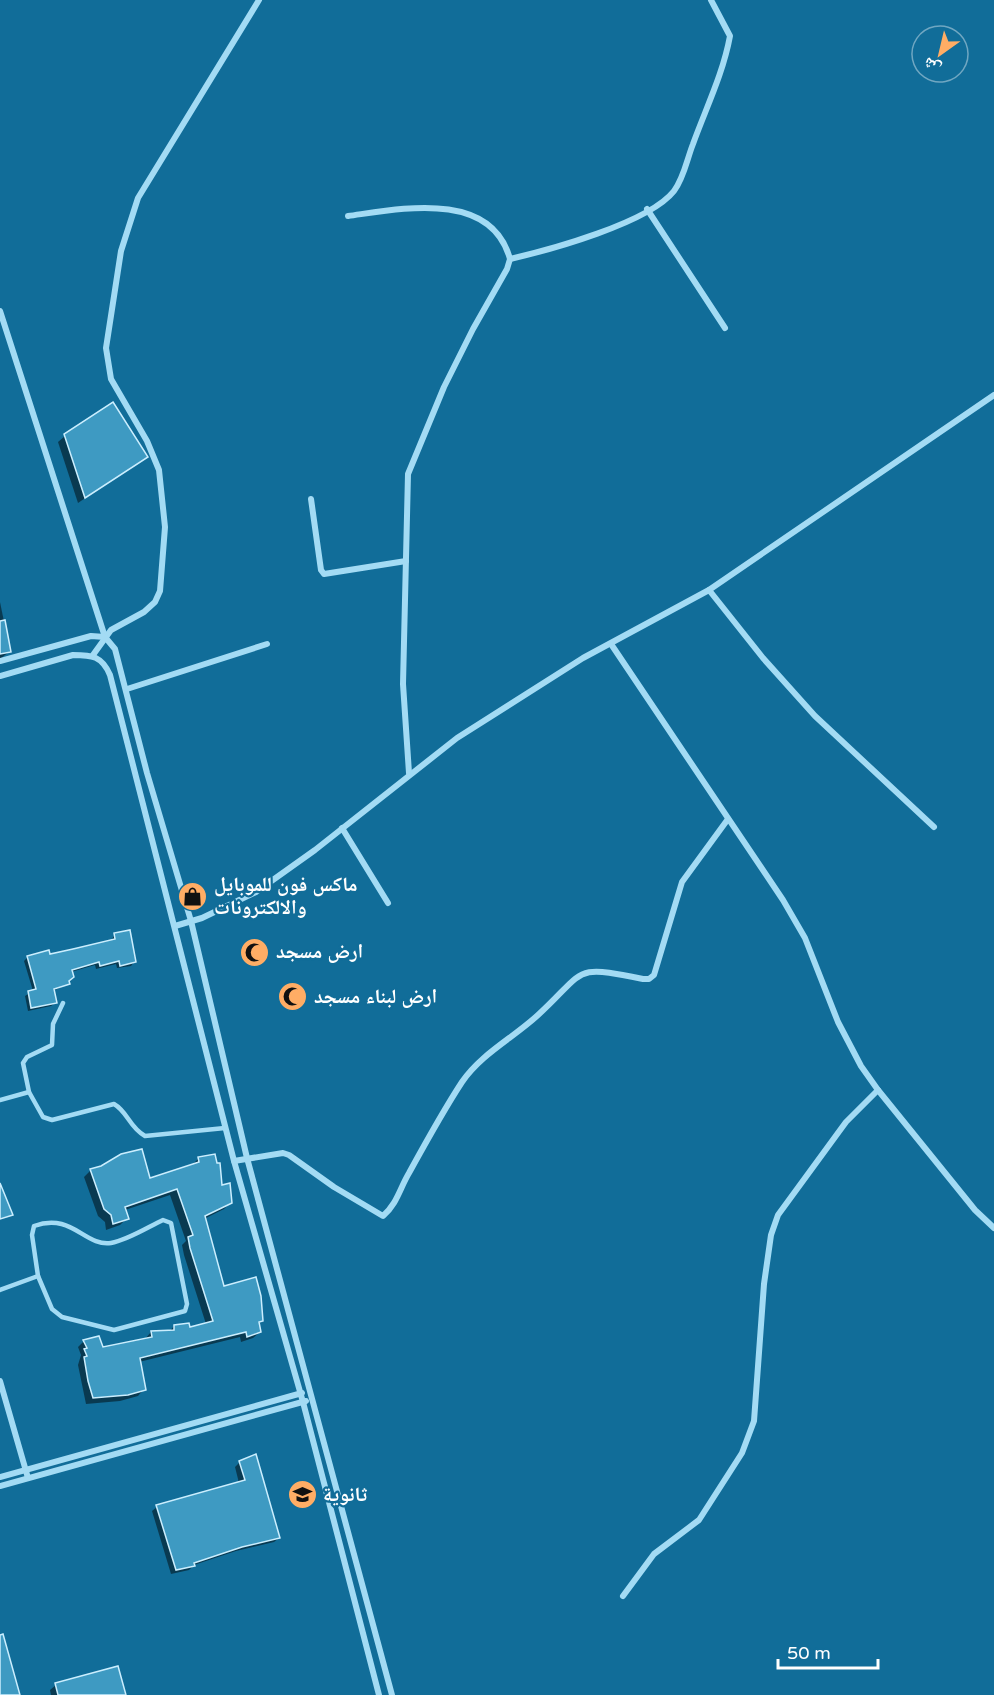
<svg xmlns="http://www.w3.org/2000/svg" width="994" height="1695" viewBox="0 0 994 1695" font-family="'Varela Round','Noto Naskh Arabic',sans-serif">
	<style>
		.shadow { fill: #0007 }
		.building { fill: #3e9ac2; stroke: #cbeefe; stroke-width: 1.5 }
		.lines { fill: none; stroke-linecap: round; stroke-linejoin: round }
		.service { stroke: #a3dbf4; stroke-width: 4.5 }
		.minor { stroke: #a3dbf4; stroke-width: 6 }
		.labels { text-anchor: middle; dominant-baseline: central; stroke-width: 4.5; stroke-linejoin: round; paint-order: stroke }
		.poi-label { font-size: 20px; font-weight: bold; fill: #fff; stroke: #116d99; text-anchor: start }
	</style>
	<rect width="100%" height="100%" fill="#116d99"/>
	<g class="shadow">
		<polygon points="65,436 146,457 78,503 58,442"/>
		<polygon points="0,602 10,651 0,659"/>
		<polygon points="115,934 134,962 131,966 117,968 116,964 96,969 95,965 71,972 68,984 53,991 55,1003 51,1006 28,1011 25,996 33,991 24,961 28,957 49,956 111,941"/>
		<polygon points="199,1158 231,1202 224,1209 204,1219 223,1288 262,1320 258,1324 260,1332 253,1338 241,1342 240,1337 139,1362 144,1389 138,1396 120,1401 86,1404 78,1365 81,1355 78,1347 84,1341 102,1349 145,1339 151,1332 169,1332 174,1326 189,1329 206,1324 184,1255 182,1245 186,1241 170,1195 125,1210 127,1218 120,1225 106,1230 105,1222 98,1216 84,1177 91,1170 149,1180 192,1165"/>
		<polygon points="240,1462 279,1538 274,1542 236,1551 194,1565 189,1570 171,1574 152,1511 157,1507 239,1483 235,1467"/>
		<polygon points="56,1685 125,1695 51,1695 50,1690"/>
	</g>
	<g class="building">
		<polygon points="113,402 148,457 85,498 64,434"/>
		<polygon points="5,620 11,652 0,654 0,621"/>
		<polygon points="130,930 136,962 120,966 119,961 100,966 99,962 72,970 74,977 69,981 70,984 54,989 57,1003 31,1008 28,991 36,989 27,956 49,950 50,954 73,949 115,939 114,933"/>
		<polygon points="142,1149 150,1178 199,1162 198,1157 215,1154 217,1163 220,1163 222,1185 230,1183 232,1203 205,1216 224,1286 256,1277 261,1296 263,1321 259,1322 261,1332 247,1337 246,1332 140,1358 146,1390 128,1395 93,1398 88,1381 84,1357 87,1356 84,1349 87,1348 83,1340 99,1336 103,1347 152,1337 151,1331 174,1330 174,1325 189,1323 190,1327 213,1321 190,1248 188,1237 193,1235 177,1189 125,1207 129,1219 113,1224 111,1215 104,1209 90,1169 101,1166 121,1154"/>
		<polygon points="0,1183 13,1215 0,1219"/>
		<polygon points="256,1454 280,1538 242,1547 194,1563 195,1566 176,1570 156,1505 245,1480 239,1461"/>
		<polygon points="3,1634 20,1695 0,1695 0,1635"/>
		<polygon points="118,1666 126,1695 58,1695 55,1683"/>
	</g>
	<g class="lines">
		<g class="service">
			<path d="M63 1003 53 1024 52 1045 27 1057 23 1063 29 1092 43 1117 52 1120 114 1104C128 1112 129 1127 145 1136L225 1128"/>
			<polyline points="0,1100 29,1092"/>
			<path d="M163 1220 171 1223 187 1304 185 1311 114 1330 62 1317 52 1309 38 1276 32 1235 34 1226C72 1212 85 1247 111 1243 128 1240 148 1227 163 1220Z"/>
			<polyline points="0,1290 38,1276"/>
		</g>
		<g class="minor">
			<polyline points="647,209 725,328"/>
			<path d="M348 216C399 209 491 189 510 259L507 269 473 329 444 387 408 474 403 684 409 773"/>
			<path d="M510 259C549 250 649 223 674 191 684 178 687 159 693 144 706 108 723 74 730 36L711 0"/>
			<polyline points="0,311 105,637"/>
			<polyline points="311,499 321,570 324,574 406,561"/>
			<polyline points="709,590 763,658 815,716 934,827"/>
			<polyline points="611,644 783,900 805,938 838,1022 861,1066 878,1090 975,1210 994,1228"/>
			<polyline points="93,655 111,630 144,612 155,602 160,591 165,527 159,470 147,441 111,379 106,348 121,251 138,198 259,0"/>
			<polyline points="0,661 91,636 105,637 115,649 147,773 191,921 247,1158 392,1695"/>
			<path d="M0 676 73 655C92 655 102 656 110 675L234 1161 303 1402 379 1695"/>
			<polyline points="127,689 267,644"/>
			<polyline points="342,828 388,903"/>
			<polyline points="175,926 202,918 256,892 315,850 457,738 583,658 709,590 994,395"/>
			<path d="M234 1161 283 1153 289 1155 334 1187 383 1216C397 1204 400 1188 409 1173 426 1142 443 1111 462 1082 481 1054 513 1038 538 1015 587 970 571 964 643 979H649L654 975 682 882 728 819"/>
			<polyline points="0,1381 28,1478"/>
			<polyline points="0,1477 302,1393"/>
			<polyline points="0,1486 306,1401"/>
			<polyline points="623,1596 654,1554 699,1520 742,1453 754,1421 764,1284 771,1235 778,1215 846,1122 878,1090"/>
		</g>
	</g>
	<defs>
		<symbol id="shop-disc" viewBox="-11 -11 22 22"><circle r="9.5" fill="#ffad65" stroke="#116d99"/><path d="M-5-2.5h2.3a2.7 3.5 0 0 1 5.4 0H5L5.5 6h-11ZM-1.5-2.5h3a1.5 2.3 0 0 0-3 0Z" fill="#111"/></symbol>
		<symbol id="mosque-disc" viewBox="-11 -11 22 22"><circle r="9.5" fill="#ffad65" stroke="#116d99"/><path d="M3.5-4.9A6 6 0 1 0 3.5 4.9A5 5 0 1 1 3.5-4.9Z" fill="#111"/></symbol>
		<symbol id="school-disc" viewBox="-11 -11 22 22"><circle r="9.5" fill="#ffad65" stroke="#116d99"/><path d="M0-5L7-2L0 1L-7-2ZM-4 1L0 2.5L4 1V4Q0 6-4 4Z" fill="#111"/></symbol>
	</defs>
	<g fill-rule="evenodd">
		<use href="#shop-disc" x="176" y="880" width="33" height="33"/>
		<use href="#mosque-disc" x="238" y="936" width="33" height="33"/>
		<use href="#mosque-disc" x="276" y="980" width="33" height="33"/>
		<use href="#school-disc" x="286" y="1478" width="33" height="33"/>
	</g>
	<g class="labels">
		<g class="poi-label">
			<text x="214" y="885">ماكس فون للموبايل<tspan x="214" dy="23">والالكترونات</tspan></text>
			<text x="276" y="952">ارض مسجد</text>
			<text x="314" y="997">ارض لبناء مسجد</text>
			<text x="323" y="1495">ثانوية</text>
		</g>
	</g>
	<g transform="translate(940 54) rotate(214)"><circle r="28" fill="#116d99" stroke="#70a7c2" stroke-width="1.5"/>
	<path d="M0-4.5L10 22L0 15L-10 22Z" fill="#ffad65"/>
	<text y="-9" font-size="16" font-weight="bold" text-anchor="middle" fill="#ffffff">ش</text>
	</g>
	<path d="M778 1659v9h100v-9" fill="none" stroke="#ffffff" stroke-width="3"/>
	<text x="787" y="1659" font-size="18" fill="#ffffff" stroke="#116d99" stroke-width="4.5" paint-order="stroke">50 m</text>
</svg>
